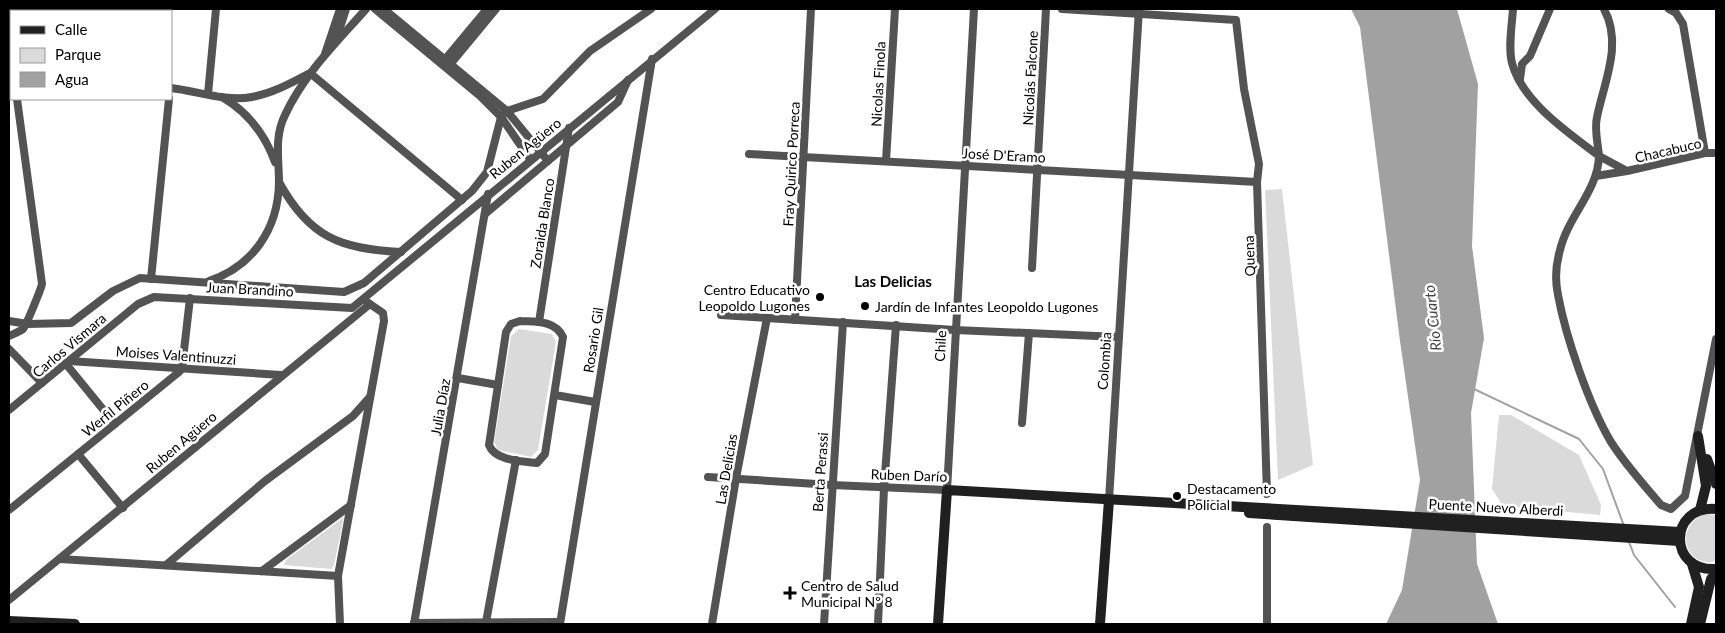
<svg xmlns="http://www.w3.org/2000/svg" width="1725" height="633" viewBox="0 0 1725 633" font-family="Lato,sans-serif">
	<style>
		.green { fill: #dadada }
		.water { fill: #a1a1a1 }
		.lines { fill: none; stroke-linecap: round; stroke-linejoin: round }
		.stream { stroke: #a1a1a1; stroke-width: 2 }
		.street { stroke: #535353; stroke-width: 8 }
		.secondary { stroke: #202020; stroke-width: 10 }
		.poi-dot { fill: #000; stroke: #fff; stroke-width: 2 }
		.labels { text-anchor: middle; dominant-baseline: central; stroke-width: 5; stroke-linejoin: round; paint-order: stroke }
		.street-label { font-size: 14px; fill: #000; stroke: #fff }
		.poi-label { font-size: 14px; fill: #000; stroke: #fff; text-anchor: start }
		.neighbourhood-label { font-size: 15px; font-weight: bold; fill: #000; stroke: #fff }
		.water-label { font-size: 15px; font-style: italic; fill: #424242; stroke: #fff }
	</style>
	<rect width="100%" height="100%" fill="#fff"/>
	<g class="green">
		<polygon points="1282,189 1313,465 1278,480 1265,190"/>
		<polygon points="519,329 552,334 556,342 538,450 531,457 498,450 494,442 511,336"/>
		<polygon points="1499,415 1511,415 1579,455 1601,505 1600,515 1503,506 1492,489"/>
		<path d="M1705 514 1716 515V561C1685 569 1673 526 1705 514Z"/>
		<polygon points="344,517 334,565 331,569 284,565 286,560"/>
	</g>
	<polygon class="water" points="1351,9 1457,9 1478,84 1472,246 1484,338 1471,413 1477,564 1498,624 1386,624 1402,590 1420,480 1400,341 1360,27"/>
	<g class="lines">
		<g class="stream">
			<polyline points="1474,389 1579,439 1603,469 1624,526"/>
			<polyline points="1629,542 1634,555 1675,607"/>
		</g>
		<g class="street">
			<polyline points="45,9 45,11"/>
			<polyline points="375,9 480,96 501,117 530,159"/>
			<polyline points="384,9 507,111 548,161"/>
			<polyline points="1062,9 1236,20 1244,89 1259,164 1257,182 1267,494"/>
			<path d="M1513 9C1512 25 1508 47 1512 63 1522 102 1569 133 1599 156 1598 191 1568 216 1560 250 1556 264 1555 281 1558 295 1566 338 1589 405 1611 442 1625 464 1644 485 1661 505L1671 509 1685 496 1716 339"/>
			<path d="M1604 9C1623 44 1604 82 1597 117 1594 129 1598 144 1599 156L1627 171 1705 153H1716"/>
			<polyline points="1669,9 1676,13 1683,24 1705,153"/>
			<polyline points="335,43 346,9"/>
			<polyline points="325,54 340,9"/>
			<polyline points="442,63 487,9"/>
			<polyline points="448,67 496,9"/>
			<polyline points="1520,79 1522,64 1530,56 1550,9"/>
			<path d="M171 88C197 91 226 102 252 97 273 93 291 83 310 73L462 200"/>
			<polyline points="208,94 216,9"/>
			<path d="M222 97C248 112 265 135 275 162"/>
			<polyline points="749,154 1257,182"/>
			<polyline points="886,161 895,9"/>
			<polyline points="1596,176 1627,171"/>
			<path d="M279 182C309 237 340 249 401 252"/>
			<polyline points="485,214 618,102 628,80"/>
			<polyline points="1032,268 1046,9"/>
			<polyline points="151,279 169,99"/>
			<path d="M209 281C253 266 278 229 279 183 279 159 274 137 285 115 304 74 337 42 366 9"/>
			<polyline points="721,315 955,330 1119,337"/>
			<polyline points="795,320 811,9"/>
			<polyline points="9,321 28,324 71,323 113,291 140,278 344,292 364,283 472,191 487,172 501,117 507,111 543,99 590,51 651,9"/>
			<path d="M520 321C536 322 555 320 563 337L545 454 537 463C522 461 495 461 489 445L506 332 511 324Z"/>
			<polyline points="539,322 569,128"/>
			<path d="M9 336C13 334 19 332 23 329 26 326 41 289 42 284L17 99"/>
			<polyline points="9,349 42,383"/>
			<polyline points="69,361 281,375"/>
			<polyline points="66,364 115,424"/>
			<polyline points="458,378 498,385"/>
			<polyline points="555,395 595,402"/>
			<polyline points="9,410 138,304 154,297 352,308 715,9"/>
			<polyline points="1022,423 1029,333"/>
			<polyline points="78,454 123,508"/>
			<polyline points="708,477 832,485 947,490 974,9"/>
			<polyline points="1109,500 1139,9"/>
			<polyline points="9,510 179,372 182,368 190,298"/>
			<polyline points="60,559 338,576"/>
			<polyline points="166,565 265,481 353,416 370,397"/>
			<polyline points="262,571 351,505"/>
			<polyline points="9,600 370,304"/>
			<polyline points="486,622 516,460"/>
			<polyline points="414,623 560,622"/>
			<polyline points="340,624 338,576 384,321 383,313 367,302"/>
			<polyline points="414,624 488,194"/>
			<polyline points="560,624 652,59"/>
			<polyline points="712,624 736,478 767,318"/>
			<polyline points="824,624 843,322"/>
			<polyline points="878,624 884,488 896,325"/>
			<polyline points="1267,624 1267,527"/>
		</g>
		<g class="secondary">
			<polyline points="1698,436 1706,486 1700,510"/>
			<polyline points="1707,459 1716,484"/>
			<path d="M1716 509C1668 505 1668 572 1716 569"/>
			<polyline points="1249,513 1679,541"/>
			<polyline points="9,621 75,624"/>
			<polyline points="938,624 947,490 1680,532"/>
			<polyline points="1100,624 1109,500"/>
			<polyline points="1691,624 1699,587 1692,564"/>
			<polyline points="1700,624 1711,579 1716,573"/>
		</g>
	</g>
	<g class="poi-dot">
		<circle cx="820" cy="297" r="5"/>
		<circle cx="865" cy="306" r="5"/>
		<circle cx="1177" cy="496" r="5"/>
		<path d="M787.5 585.5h5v5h5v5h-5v5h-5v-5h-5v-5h5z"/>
	</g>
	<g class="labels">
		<g class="street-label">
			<text transform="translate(1030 78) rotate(-87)">Nicolás Falcone</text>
			<text transform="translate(878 84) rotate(-87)">Nicolas Finola</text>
			<text transform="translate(525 148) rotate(-39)">Ruben Agüero</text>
			<text transform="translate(1668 150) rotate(-13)">Chacabuco</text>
			<text transform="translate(1004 155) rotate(3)">José D'Eramo</text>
			<text transform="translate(791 164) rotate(-87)">Fray Quirico Porreca</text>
			<text transform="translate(542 223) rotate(-81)">Zoraida Blanco</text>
			<text transform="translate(1249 256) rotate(-92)">Quena</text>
			<text transform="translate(250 289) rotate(3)">Juan Brandino</text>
			<text transform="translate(593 340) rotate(-81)">Rosario Gil</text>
			<text transform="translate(69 345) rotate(-40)">Carlos Vismara</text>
			<text transform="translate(940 346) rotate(-87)">Chile</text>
			<text transform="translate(176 355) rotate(4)">Moises Valentinuzzi</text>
			<text transform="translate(1104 361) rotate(-86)">Colombia</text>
			<text transform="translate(440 407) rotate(-80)">Julia Díaz</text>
			<text transform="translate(115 408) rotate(-39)">Werfil Piñero</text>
			<text transform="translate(181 442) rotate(-40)">Ruben Agüero</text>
			<text transform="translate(726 469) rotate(-80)">Las Delicias</text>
			<text transform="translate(820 472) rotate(-86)">Berta Perassi</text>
			<text transform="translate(909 475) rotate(2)">Ruben Darío</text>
			<text transform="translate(1496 507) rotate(3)">Puente Nuevo Alberdi</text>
		</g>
		<g class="poi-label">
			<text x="810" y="289" text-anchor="end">Centro Educativo<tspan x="810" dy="16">Leopoldo Lugones</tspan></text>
			<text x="875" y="306">Jardín de Infantes Leopoldo Lugones</text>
			<text x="1187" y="488">Destacamento<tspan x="1187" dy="16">Policial</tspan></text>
			<text x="801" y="585">Centro de Salud<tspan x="801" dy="16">Municipal Nº 8</tspan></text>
		</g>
		<g class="neighbourhood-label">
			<text x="893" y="281">Las Delicias</text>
		</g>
		<g class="water-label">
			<text transform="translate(1432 318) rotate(-96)">Río Cuarto</text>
		</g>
	</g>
	<rect width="1725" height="633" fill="none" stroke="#000000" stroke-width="20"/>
	<rect x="10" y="10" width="162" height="90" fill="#ffffff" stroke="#999999"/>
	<rect x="20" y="26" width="25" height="8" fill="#202020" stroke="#999999"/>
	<text x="55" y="35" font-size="15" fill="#000000">Calle</text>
	<rect x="20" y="48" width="25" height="15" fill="#dadada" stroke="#999999"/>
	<text x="55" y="60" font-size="15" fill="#000000">Parque</text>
	<rect x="20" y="72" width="25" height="15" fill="#a1a1a1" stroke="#999999"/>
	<text x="55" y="85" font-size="15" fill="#000000">Agua</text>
</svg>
